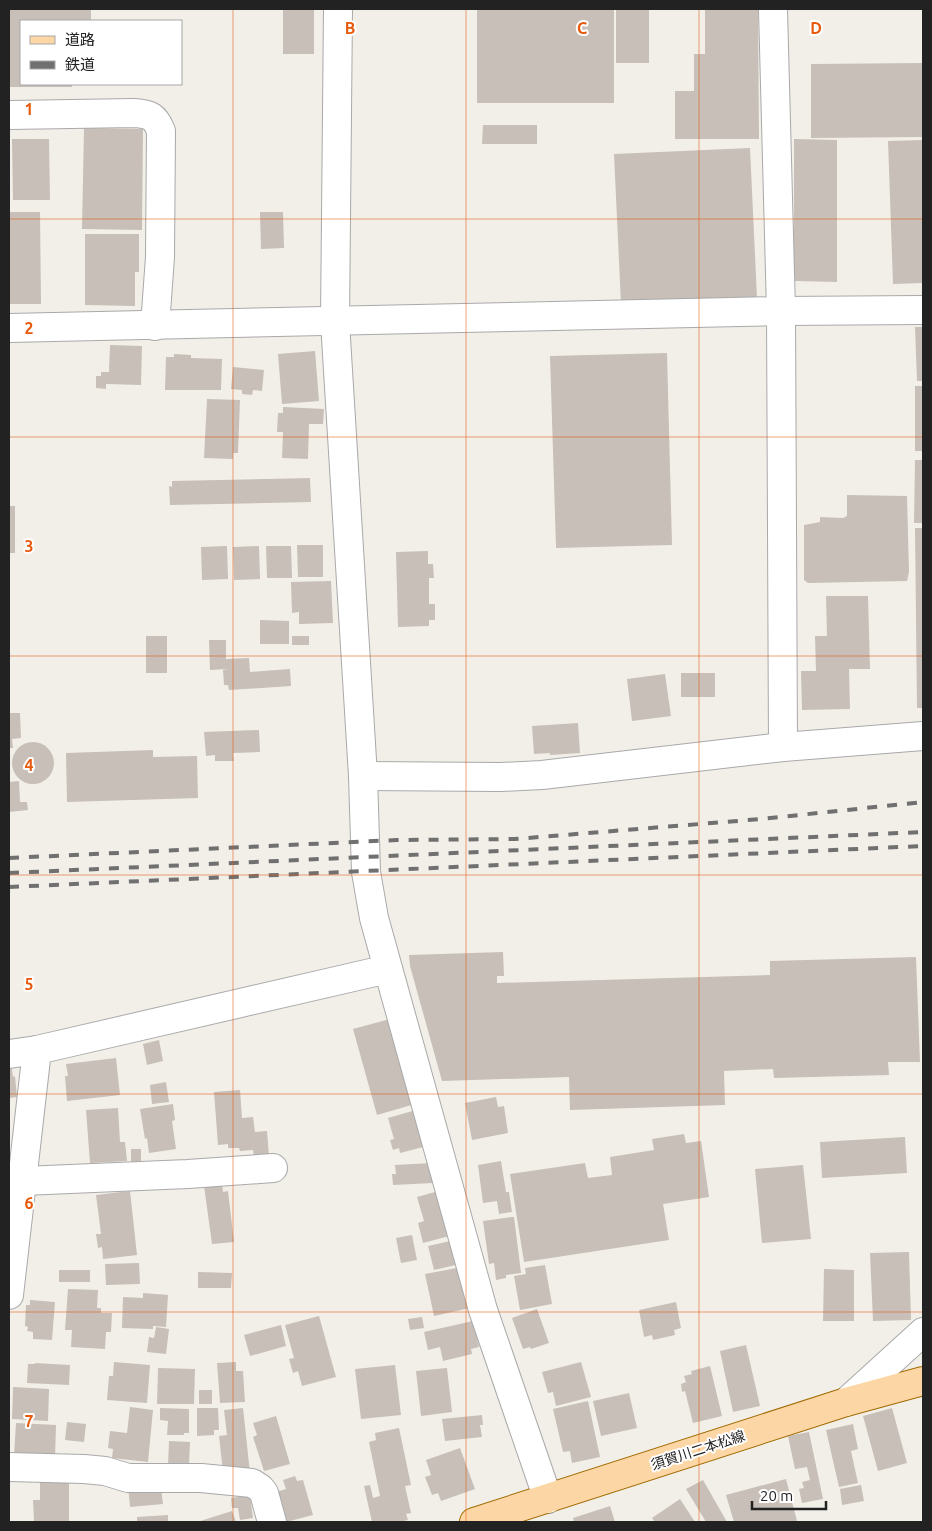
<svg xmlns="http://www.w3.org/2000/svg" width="932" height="1531" viewBox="0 0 932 1531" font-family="Ubuntu,'Noto Sans JP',sans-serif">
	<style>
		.building { fill: #c7bfb8 }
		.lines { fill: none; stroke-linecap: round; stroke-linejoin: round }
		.minor-casing { stroke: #a9a9a9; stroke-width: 30 }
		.major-casing { stroke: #a06b00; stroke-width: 30 }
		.minor { stroke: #fff; stroke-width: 28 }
		.major { stroke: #fcd6a4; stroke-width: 28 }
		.rail { stroke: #707070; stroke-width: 4; stroke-dasharray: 10 10; stroke-linecap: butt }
		.grid { fill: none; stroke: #e8590c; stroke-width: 1; stroke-opacity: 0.55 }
		.labels { text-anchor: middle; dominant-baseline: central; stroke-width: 4; stroke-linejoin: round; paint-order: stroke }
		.street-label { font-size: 14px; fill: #222; stroke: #fff }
		.grid-label { font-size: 16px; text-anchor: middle; font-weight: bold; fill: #e8590c; stroke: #fff; stroke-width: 4; stroke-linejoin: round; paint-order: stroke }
	</style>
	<rect width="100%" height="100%" fill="#f2efe9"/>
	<g class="building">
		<polygon points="9,9 91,9 91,21 21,21 21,84 72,84 72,87 9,87"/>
		<rect x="283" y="9" width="31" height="45"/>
		<rect x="477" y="9" width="137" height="94"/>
		<rect x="616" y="9" width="33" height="54"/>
		<polygon points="705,9 758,9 759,139 675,139 675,91 694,91 694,54 705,54"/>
		<polygon points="923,63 923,137 811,138 811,64"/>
		<polygon points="483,125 537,125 537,144 482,144"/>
		<polygon points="84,128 143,129 142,230 82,229"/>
		<polygon points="12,139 49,139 50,200 13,200"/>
		<polygon points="794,139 837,140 837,282 794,281"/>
		<polygon points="923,140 923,283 893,284 888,141"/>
		<polygon points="750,148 757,298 621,304 614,154"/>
		<polygon points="9,212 40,212 41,304 9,304"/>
		<polygon points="260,212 283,212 284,248 261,249"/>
		<polygon points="85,234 139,234 139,272 135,272 135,306 85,305"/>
		<polygon points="915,327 923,327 923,381 917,381"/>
		<polygon points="110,345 142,346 141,385 106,384 106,389 96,388 96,376 101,376 101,372 109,372"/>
		<polygon points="315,351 319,401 282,404 278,354"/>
		<polygon points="667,353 672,545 556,548 550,356"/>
		<polygon points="174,354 191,355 191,358 222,359 221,390 165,390 166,357 174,357"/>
		<polygon points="233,367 264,370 262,391 253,390 252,395 242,394 242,390 231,389"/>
		<rect x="915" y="386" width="8" height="65"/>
		<polygon points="207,399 240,400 238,453 233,453 233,459 204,458"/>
		<polygon points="283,407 324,409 323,424 309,424 308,459 282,458 283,432 277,432 278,413 283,413"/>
		<polygon points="915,460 923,460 923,523 914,523"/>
		<polygon points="310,478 311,502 170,505 169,486 172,487 172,481"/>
		<polygon points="847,495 907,496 909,572 907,581 808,583 804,580 804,525 820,522 820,517 843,518 847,516"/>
		<rect x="9" y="506" width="6" height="47"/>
		<polygon points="915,528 923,528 923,708 917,708"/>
		<polygon points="297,545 323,545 323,577 298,577"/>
		<polygon points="227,546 228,579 202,580 201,547"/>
		<polygon points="259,546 260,579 234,580 233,547"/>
		<polygon points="266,546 291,546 292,578 267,578"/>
		<polygon points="428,551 428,564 433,564 434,578 429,578 429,604 435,604 435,620 429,620 429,626 398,627 396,552"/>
		<polygon points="331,581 333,623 299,624 299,612 292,613 291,582"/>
		<polygon points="826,596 868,596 870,669 849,669 850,709 802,710 801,671 816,671 815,636 827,636"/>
		<polygon points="260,620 289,621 289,644 260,644"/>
		<rect x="146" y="636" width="21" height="37"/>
		<rect x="292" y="636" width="17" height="9"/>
		<polygon points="209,640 226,640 226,659 249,658 250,672 290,669 291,686 229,690 228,685 224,685 223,670 228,669 210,670"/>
		<rect x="681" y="673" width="34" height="24"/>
		<polygon points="665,674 671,716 632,721 627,679"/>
		<polygon points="9,713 20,713 21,738 12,739 13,748 9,748"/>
		<polygon points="578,723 580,753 550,755 550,753 534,754 532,726"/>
		<polygon points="259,730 260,752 233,753 234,761 215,761 215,755 206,756 204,732"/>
		<circle cx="33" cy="763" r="21"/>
		<polygon points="153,750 153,757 197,756 198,798 67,802 66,753"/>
		<polygon points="19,781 20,802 27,802 28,810 9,812 9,782"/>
		<polygon points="503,952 504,976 497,976 497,983 770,975 770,961 916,957 920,1062 888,1062 889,1075 774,1078 773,1069 724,1071 725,1105 570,1110 569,1077 442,1081 410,966 409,955"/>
		<polygon points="390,1019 415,1104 377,1115 353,1029"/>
		<polygon points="159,1040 163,1061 147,1065 143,1044"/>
		<polygon points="116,1058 120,1095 67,1101 65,1076 68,1076 66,1064"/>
		<polygon points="9,1069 12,1069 13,1077 15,1076 17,1097 9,1098"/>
		<polygon points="166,1082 169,1102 152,1104 150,1085"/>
		<polygon points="240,1090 242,1118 253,1117 255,1132 267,1131 269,1156 254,1157 253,1150 240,1151 239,1148 228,1148 228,1144 218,1145 214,1092"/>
		<polygon points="496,1097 498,1107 504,1106 508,1133 472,1140 465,1103"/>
		<polygon points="173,1104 175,1120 172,1121 176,1149 149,1153 147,1138 145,1139 140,1109"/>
		<polygon points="118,1108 120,1142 125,1142 127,1161 90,1163 86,1110"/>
		<polygon points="416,1110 427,1146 400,1153 399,1148 393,1150 390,1140 394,1139 388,1118"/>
		<polygon points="684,1134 686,1143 701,1141 709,1197 663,1204 669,1240 524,1262 510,1174 585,1163 588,1178 612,1175 610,1157 654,1150 652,1139"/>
		<polygon points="905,1137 907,1173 822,1178 820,1142"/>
		<rect x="131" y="1149" width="10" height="15"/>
		<polygon points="501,1161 506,1192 509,1192 512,1212 499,1214 497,1201 483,1203 478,1165"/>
		<polygon points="432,1163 433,1183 393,1185 392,1174 396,1174 395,1165"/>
		<polygon points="803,1165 811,1239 762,1243 755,1169"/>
		<polygon points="222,1184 223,1192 228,1191 234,1242 212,1244 204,1186"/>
		<polygon points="442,1190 453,1235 423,1243 418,1223 424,1221 417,1197"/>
		<polygon points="130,1191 137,1255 103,1259 102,1247 98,1248 96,1234 101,1234 96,1195"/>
		<polygon points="512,1217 514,1217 521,1273 506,1275 506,1278 496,1280 494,1263 489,1264 483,1221"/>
		<polygon points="412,1235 417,1260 401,1263 396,1238"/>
		<polygon points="455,1240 460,1264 434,1270 428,1246"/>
		<polygon points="909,1252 911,1320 873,1321 870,1253"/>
		<polygon points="139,1263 140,1284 106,1285 105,1264"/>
		<polygon points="545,1265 552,1304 520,1310 514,1276 526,1274 525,1268"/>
		<polygon points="462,1267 470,1308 434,1316 425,1274"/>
		<polygon points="824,1269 854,1270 854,1321 823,1321"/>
		<rect x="59" y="1270" width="31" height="12"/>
		<polygon points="198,1272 232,1273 231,1288 198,1288"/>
		<polygon points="68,1289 98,1290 97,1308 101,1308 101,1313 112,1313 111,1332 106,1332 105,1349 71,1347 72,1330 65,1330"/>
		<polygon points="143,1293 168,1295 166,1327 153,1326 153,1329 122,1328 123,1297 143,1298"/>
		<polygon points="30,1300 55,1302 52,1340 33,1339 33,1332 27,1331 28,1327 25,1326 26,1305 30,1305"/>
		<polygon points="676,1302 681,1328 674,1330 675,1335 653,1340 652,1335 644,1337 639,1310"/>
		<polygon points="537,1309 549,1343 531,1349 530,1347 523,1349 512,1318"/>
		<polygon points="319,1316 336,1377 302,1386 298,1371 293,1373 289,1359 294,1358 285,1325"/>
		<polygon points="422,1317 424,1328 410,1330 408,1319"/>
		<polygon points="473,1321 479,1347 471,1349 472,1354 443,1361 440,1347 428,1350 424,1332"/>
		<polygon points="281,1325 286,1346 250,1356 244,1335"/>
		<polygon points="156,1327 169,1329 166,1354 147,1352 149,1337 154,1338"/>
		<polygon points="746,1345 760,1406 733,1412 720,1351"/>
		<polygon points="114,1362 150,1365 147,1403 107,1400 109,1376 113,1376"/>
		<polygon points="236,1362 236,1371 243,1371 245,1402 220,1403 217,1363"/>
		<polygon points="581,1362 591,1397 556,1406 553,1392 548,1393 542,1372"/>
		<polygon points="35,1363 70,1365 69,1385 27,1383 28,1364 35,1364"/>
		<polygon points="395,1365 401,1415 361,1419 355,1369"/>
		<polygon points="710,1366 722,1416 693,1423 685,1391 682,1392 681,1384 686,1382 684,1376 692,1374 691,1371"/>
		<polygon points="158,1368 195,1369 194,1404 157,1404"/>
		<polygon points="447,1368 452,1412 421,1416 416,1371"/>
		<polygon points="13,1387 49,1389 48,1421 12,1419"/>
		<rect x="199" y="1390" width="13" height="14"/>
		<polygon points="629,1393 637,1428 601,1436 593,1401"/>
		<polygon points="588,1401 600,1457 572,1463 570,1451 563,1452 553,1409"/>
		<polygon points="130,1407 153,1410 148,1462 112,1458 113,1449 108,1448 110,1431 127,1433"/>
		<polygon points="160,1408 189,1409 189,1433 184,1433 184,1435 167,1435 168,1421 160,1420"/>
		<polygon points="197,1408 218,1408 219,1430 214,1430 214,1435 197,1436"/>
		<polygon points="243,1408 250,1473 223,1472 219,1436 227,1435 224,1410"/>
		<polygon points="892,1408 907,1463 878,1471 863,1416"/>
		<polygon points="482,1415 483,1425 480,1425 482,1437 445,1441 442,1419"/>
		<polygon points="276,1416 290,1464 264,1471 253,1437 257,1435 253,1423"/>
		<polygon points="67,1422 86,1424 84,1442 65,1440"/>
		<polygon points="16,1423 56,1425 55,1457 14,1455"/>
		<polygon points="853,1424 858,1449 851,1451 858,1483 839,1487 826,1430"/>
		<polygon points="399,1428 411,1485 405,1486 411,1513 406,1514 408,1520 399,1522 372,1522 364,1486 370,1485 373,1498 380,1496 369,1442 376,1440 375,1433"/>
		<polygon points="809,1432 823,1499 802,1503 799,1489 804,1488 802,1482 810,1480 807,1467 795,1469 788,1436"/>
		<polygon points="169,1441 190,1442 189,1466 168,1466"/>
		<polygon points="460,1448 475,1489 441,1501 438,1493 432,1495 425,1477 431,1475 426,1460"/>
		<polygon points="295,1476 297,1481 303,1480 313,1515 286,1522 276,1492 286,1489 283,1480"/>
		<polygon points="40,1478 69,1478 69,1522 34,1522 33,1500 40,1500"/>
		<polygon points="786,1479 797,1521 734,1522 726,1495"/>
		<polygon points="703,1480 727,1522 706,1522 686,1489"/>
		<polygon points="128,1485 161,1488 163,1504 130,1507"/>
		<polygon points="861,1485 864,1501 842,1505 840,1489"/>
		<polygon points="250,1495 253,1518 240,1520 238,1508 232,1508 231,1498"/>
		<polygon points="680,1499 695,1522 655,1522 652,1518"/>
		<polygon points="610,1506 615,1522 574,1522 573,1518"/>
		<polygon points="232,1511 236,1522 197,1522"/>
		<polygon points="168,1515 168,1522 137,1522 137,1517"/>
	</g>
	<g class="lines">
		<defs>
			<g id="minor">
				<polyline points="338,9 335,322 363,776 366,872 374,918 483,1310 548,1499"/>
				<polyline points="773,9 781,311 783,747"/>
				<path d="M9 115 134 113C150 114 155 116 161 131L160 257 155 326"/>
				<polyline points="9,328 781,311 923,310"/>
				<polyline points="363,776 501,777 542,775 783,747 923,736"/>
				<polyline points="9,1054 37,1050 388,969"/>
				<polyline points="23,1181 188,1174 273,1168"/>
				<polyline points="9,1295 37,1050"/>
				<polyline points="846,1402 923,1332"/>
				<polyline points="9,1467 84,1469 105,1471 128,1478 201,1478 252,1483 260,1488 264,1493 272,1522"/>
			</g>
			<polyline id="major" points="474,1522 846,1402 923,1381"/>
		</defs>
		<use href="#minor" class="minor-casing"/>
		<use href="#major" class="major-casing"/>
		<use href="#minor" class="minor"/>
		<use href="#major" class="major"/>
		<g class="rail">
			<polyline points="9,858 397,840 515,839 761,819 923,802"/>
			<polyline points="9,873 923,832"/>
			<polyline points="9,887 923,846"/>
		</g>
	</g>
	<path class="grid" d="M233 9V1522M466 9V1522M699 9V1522M9 219H923M9 437H923M9 656H923M9 875H923M9 1094H923M9 1312H923"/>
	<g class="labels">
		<g class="street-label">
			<text transform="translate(698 1450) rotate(-18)">須賀川二本松線</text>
		</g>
	</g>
	<g class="grid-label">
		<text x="350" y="34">B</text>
		<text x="582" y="34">C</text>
		<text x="816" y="34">D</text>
		<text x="29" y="115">1</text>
		<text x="29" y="334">2</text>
		<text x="29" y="552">3</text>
		<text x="29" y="771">4</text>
		<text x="29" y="990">5</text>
		<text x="29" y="1209">6</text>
		<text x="29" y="1427">7</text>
	</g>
	<rect width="932" height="1531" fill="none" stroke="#222222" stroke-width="20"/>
	<rect x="20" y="20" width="162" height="65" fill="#ffffff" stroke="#a7a7a7"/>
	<rect x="30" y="36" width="25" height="8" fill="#fcd6a4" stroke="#a7a7a7"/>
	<text x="65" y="45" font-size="15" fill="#222222">道路</text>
	<rect x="30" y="61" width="25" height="8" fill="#707070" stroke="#a7a7a7"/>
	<text x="65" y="70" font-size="15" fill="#222222">鉄道</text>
	<path d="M752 1501v8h74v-8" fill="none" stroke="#222222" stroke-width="2.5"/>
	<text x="760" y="1501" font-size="15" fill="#222222" stroke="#ffffff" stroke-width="4" paint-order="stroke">20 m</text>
</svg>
